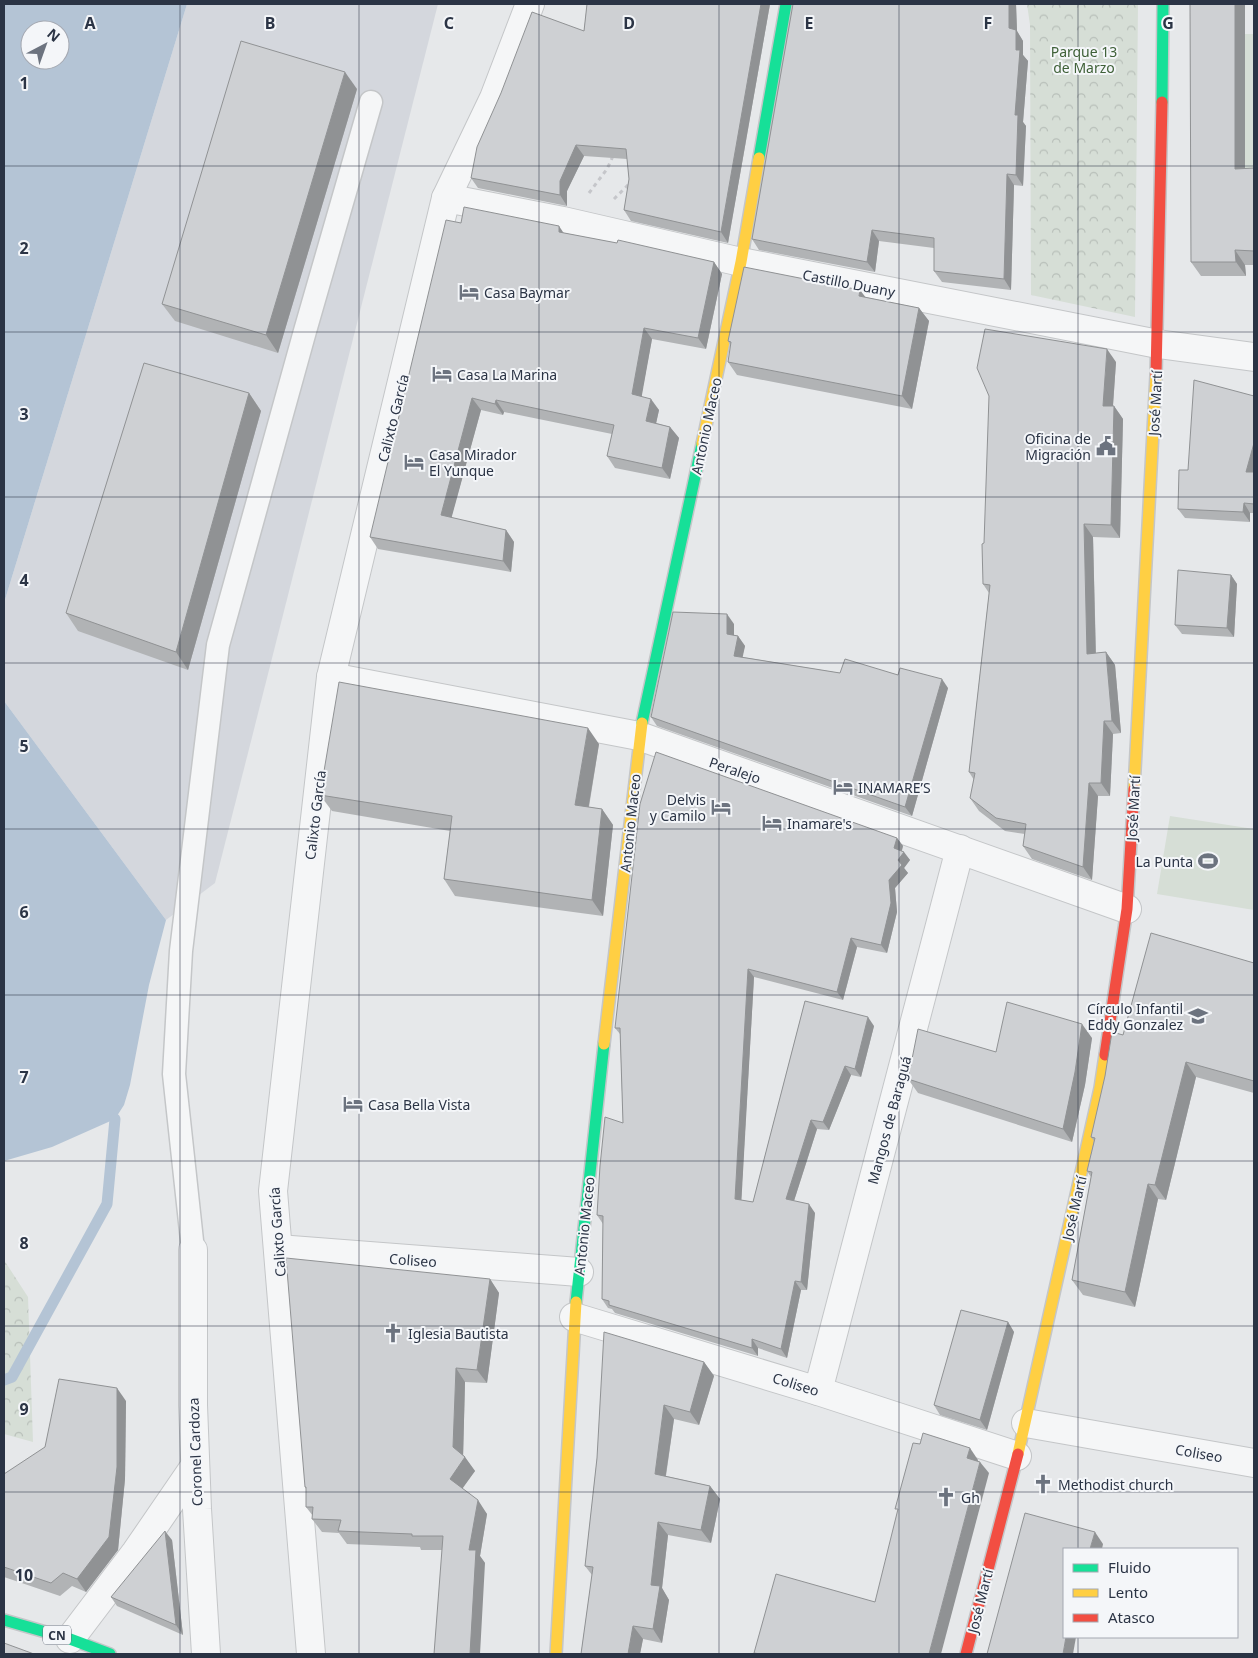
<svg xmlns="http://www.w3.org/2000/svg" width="1258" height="1658" viewBox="0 0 1258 1658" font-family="'Noto Sans',sans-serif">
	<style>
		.built { fill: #d4d7dd }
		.forest { fill: url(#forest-crowns) }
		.garden { fill: #d6ded6 }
		.water { fill: #b4c4d5; fill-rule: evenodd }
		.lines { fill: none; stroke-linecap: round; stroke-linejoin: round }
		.stream { stroke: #b4c4d5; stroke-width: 11 }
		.lane-casing { stroke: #c4c6c8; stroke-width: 25 }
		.street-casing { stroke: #c4c6c8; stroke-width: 30 }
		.fast-casing { stroke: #c4c6c8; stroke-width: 14 }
		.slow-casing { stroke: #c4c6c8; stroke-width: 14 }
		.jam-casing { stroke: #c4c6c8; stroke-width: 14 }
		.path { stroke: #c5c6ca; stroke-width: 3; stroke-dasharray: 4 4; stroke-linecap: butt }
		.lane { stroke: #f5f6f7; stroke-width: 22 }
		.street { stroke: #f5f6f7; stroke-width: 28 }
		.fast { stroke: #16e098; stroke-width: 11 }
		.slow { stroke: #ffcf43; stroke-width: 11 }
		.jam { stroke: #f24e42; stroke-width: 11 }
		.wall { fill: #b1b3b5 }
		.shaded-wall { fill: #909294 }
		.building { fill: #ced0d3; stroke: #909294 }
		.grid { fill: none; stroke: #2b3445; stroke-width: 1; stroke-opacity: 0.55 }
		.labels { text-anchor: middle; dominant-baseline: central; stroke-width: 4; stroke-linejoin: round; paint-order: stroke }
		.shield { fill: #f4f6f9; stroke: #676e7b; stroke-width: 1 }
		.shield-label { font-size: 12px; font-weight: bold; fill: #2b3445 }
		.park-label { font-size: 14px; fill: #3f6138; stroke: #f4f6f9 }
		.street-label { font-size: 14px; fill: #2b3445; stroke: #f4f6f9 }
		.poi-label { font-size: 14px; fill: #2b3445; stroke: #f4f6f9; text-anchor: start }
		.grid-label { font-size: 16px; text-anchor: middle; font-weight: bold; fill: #2b3445; stroke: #f4f6f9; stroke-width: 4; stroke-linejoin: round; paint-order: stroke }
	</style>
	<defs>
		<pattern id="forest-crowns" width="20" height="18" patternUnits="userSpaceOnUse" patternTransform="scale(1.25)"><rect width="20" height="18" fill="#d6ded6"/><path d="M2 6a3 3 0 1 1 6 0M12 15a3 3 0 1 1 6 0" fill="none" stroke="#b8bfb9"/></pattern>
	</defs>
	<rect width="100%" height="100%" fill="#e6e8ea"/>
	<polygon class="built" points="187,4 438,4 215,883 166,920 4,701 4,603"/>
	<g class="forest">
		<polygon points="1027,4 1138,4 1135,317 1031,295 1030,25"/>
		<polygon points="4,1260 28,1297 33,1442 4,1434"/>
	</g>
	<g class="garden">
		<rect x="1245" y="34" width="9" height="149"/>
		<polygon points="1170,816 1254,829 1254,910 1157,894"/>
	</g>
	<g class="water">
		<path d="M4 4H187L4 603ZM30 30H60V60H30Z"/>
		<polygon points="4,701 166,920 149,985 130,1085 124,1105 115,1119 52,1147 4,1161"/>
	</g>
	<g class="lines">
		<polyline class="stream" points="4,1380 12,1377 107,1204 115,1119"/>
		<defs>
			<polyline id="lane" points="193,1250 174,1074 181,951 218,645 305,331 371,102"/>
			<g id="street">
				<polyline points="446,198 563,221 741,262 1158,344 1254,357"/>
				<polyline points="331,677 639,736 1127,909"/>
				<polyline points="278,1249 579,1272"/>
				<polyline points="193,1250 193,1405 197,1509 206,1654"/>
				<polyline points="574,1317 818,1391 1017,1456"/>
				<polyline points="818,1391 960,849"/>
				<polyline points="1026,1423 1254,1463"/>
				<polyline points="70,1639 136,1552 195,1466"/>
				<polyline points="311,1654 273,1191 331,677 446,198 494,98 530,4"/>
			</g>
			<g id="fast">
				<polyline points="1162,102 1163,4"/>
				<polyline points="759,158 786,4"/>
				<polyline points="642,723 702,444"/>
				<polyline points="576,1302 604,1044"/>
				<polyline points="4,1620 70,1639 110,1654"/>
			</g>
			<g id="slow">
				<polyline points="702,444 741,262 759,158"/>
				<polyline points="1134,789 1156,375"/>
				<polyline points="604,1044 642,723"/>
				<polyline points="1018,1454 1100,1088 1105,1055"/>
				<polyline points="556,1654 576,1302"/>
			</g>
			<g id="jam">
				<polyline points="1156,375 1162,102"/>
				<polyline points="1105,1055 1127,909 1134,789"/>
				<polyline points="966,1654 1018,1454"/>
			</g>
		</defs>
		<use href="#lane" class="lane-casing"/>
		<use href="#street" class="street-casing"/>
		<use href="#fast" class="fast-casing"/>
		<use href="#slow" class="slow-casing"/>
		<use href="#jam" class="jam-casing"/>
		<g class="path">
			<polyline points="589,193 607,169 614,154"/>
			<polyline points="614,199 631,182"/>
		</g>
		<use href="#lane" class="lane"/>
		<use href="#street" class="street"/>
		<use href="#fast" class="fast"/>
		<use href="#slow" class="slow"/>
		<use href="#jam" class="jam"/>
	</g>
	<g class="wall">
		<polygon points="587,4 770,4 728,243 631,221 624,210 629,179 627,159 584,156 567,191 567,206 478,188 471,178 584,31"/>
		<polygon points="793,4 1016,4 1017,31 1023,41 1023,55 1028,61 1023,122 1026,126 1023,186 1014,185 1011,290 942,282 934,271 934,248 879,241 875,272 759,250 752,239"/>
		<polygon points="1190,4 1244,4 1245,5 1245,168 1254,168 1254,265 1245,265 1246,276 1201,276 1191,262"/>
		<polygon points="357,89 278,353 175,321 162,304"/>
		<polygon points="461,223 564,233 714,262 722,274 706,349 652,339 641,397 659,410 656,423 670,427 679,438 670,479 615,468 607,456 612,434 504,412 503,415 481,410 451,518 506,530 514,542 511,572 378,549 370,537"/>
		<polygon points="865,297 919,308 929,321 912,409 737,375 728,362 731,346 728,341"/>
		<polygon points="1116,362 1113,406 1114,406 1123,419 1120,538 1093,537 1096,653 1106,652 1115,665 1121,733 1113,734 1110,796 1098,796 1092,880 1032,859 1023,846 1025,834 1005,831 979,811 970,798 974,780 969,772 989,593 983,584 984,543"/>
		<polygon points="249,393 261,411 188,670 78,631 66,613"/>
		<polygon points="1254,396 1254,513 1250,513 1250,522 1185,518 1178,509 1188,470"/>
		<polygon points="1231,575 1237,584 1234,637 1182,634 1175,625"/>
		<polygon points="734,624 734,635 738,636 745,646 742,657 840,673 898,675 948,688 912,816 657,726 651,717"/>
		<polygon points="599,744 589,807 602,809 613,825 603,916 455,896 444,879 450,831 332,811 320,795"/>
		<polygon points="897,838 903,846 902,851 910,860 904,868 908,873 895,888 897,912 887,953 857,947 843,1000 754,977 741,1200 753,1202 805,1001 874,1026 861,1077 851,1075 829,1130 817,1129 794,1201 815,1213 807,1290 801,1290 787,1358 758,1348 758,1356 615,1313 612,1309 608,1308 602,1299 603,1224 597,1215 623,1123 620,1034 615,1028"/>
		<polygon points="1254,963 1254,1093 1196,1077 1166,1200 1158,1199 1135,1307 1083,1295 1072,1280 1091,1177 1087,1171 1094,1141 1091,1137 1123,1035"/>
		<polygon points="1092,1038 1085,1085 1072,1142 918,1093 908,1079 996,1052"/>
		<polygon points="490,1279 499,1293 487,1383 465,1382 463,1455 475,1471 462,1488 487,1514 480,1556 485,1563 442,1550 421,1550 420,1547 347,1544 339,1533 322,1532 312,1519 313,1516 306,1507 306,1489 305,1487"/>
		<polygon points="1008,1322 1014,1332 987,1430 940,1415 934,1405"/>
		<polygon points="704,1362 714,1376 699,1425 674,1419 666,1476 710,1486 720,1499 711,1543 668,1535 662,1588 669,1600 662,1643 643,1639 640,1654 581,1654 592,1575 585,1566 597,1458"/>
		<polygon points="126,1401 125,1479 118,1550 86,1592 72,1586 60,1596 4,1577 4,1474"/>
		<polygon points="172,1540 183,1635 117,1606 111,1597"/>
	</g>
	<g class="shaded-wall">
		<polygon points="761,4 770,4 728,243 721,232"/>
		<polygon points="1009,4 1016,4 1017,31 1023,41 1023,55 1028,61 1023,122 1026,126 1023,186 1016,175 1015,115 1016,50 1009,28"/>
		<polygon points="1235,4 1244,4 1245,5 1245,183 1235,169"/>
		<polygon points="345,72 357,89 278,353 266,335"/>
		<polygon points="576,145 584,156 567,191 567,206 560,195 560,181"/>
		<polygon points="1007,174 1014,185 1011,290 1004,279"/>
		<polygon points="559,226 567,238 559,232"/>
		<polygon points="872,230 879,241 875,272 867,262"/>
		<polygon points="1235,250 1245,265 1246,276 1236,262"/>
		<polygon points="714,262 722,274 706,349 698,338"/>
		<polygon points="860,290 870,303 859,296"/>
		<polygon points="919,308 929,321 912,409 902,396"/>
		<polygon points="644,328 652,339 640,406 632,394"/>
		<polygon points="1107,349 1116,362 1112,419 1103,406"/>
		<polygon points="249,393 261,411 188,670 176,652"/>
		<polygon points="472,398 481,410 449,527 441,515"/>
		<polygon points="651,399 659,410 654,433 646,421"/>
		<polygon points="496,400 504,412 503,415 495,404"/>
		<polygon points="1114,406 1123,419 1120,538 1111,525"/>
		<polygon points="670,427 679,438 670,479 662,468"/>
		<polygon points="1254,443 1254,475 1246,472"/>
		<polygon points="1244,503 1250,513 1250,522 1243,512"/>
		<polygon points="1084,524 1093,537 1096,666 1087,654"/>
		<polygon points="506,530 514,542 511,572 503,561"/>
		<polygon points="1231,575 1237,584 1234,637 1227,628"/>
		<polygon points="727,614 734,624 734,643 727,634"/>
		<polygon points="738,636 745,646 741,665 734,656"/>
		<polygon points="1106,652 1115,665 1121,733 1112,721"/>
		<polygon points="942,679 948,688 912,816 905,807"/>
		<polygon points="1104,721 1113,734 1110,796 1101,783"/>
		<polygon points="588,728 599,744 586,822 575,805"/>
		<polygon points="1089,783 1098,796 1092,880 1083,867"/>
		<polygon points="602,809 613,825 603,916 592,900"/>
		<polygon points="897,838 903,846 900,856 904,852 910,860 904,868 908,873 895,888 897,912 887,953 881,945 889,880 898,860 894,848"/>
		<polygon points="851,938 857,947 843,1000 837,992"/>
		<polygon points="748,969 754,977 741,1208 735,1199"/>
		<polygon points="868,1017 874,1026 861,1077 855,1069"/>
		<polygon points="1082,1024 1092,1038 1085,1085 1072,1142 1063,1129"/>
		<polygon points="1186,1062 1196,1077 1166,1200 1155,1185"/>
		<polygon points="845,1066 851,1075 829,1130 823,1122"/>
		<polygon points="811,1120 817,1129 792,1207 786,1199"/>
		<polygon points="1148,1184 1158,1199 1135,1307 1125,1292"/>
		<polygon points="809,1204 815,1213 807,1290 801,1282"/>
		<polygon points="490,1279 499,1293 487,1383 477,1370"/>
		<polygon points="795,1281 801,1290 787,1358 781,1349"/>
		<polygon points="1008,1322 1014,1332 987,1430 980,1420"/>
		<polygon points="752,1339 758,1348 758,1356 752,1348"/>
		<polygon points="704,1362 714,1376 699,1425 690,1412"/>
		<polygon points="456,1368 465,1382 463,1460 453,1447"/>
		<polygon points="117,1388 126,1401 125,1479 118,1550 86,1592 77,1579"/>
		<polygon points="664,1405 674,1419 664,1487 655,1474"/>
		<polygon points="970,1448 978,1460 976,1470 967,1458"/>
		<polygon points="465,1457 475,1471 460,1492 450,1479"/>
		<polygon points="980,1462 989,1473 941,1654 929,1654"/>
		<polygon points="710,1486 720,1499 711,1543 701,1530"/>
		<polygon points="478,1500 487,1514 480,1556 485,1563 480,1654 470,1654 469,1550"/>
		<polygon points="658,1522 668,1535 662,1588 669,1600 662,1643 653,1629 651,1585"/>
		<polygon points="165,1531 172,1540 183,1635 176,1625"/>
		<polygon points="1095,1532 1103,1544 1102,1549 1090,1549"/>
		<polygon points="633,1626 643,1639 640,1654 628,1654"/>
		<polygon points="1066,1637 1076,1637 1073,1654 1063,1654"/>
	</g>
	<g class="building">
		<polygon points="587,4 761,4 721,232 624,210 629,179 626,149 576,145 560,181 560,195 471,178 477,147 501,93 532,12 584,31"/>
		<polygon points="793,4 1009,4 1009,28 1016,30 1016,50 1020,50 1015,115 1018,115 1016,175 1007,174 1004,279 934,271 934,238 872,230 867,262 752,239"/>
		<polygon points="1190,4 1235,4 1235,169 1254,168 1254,251 1235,250 1236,262 1191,262"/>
		<polygon points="241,41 345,72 266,335 162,304"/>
		<polygon points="464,207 559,226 559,232 617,243 618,240 714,262 698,338 644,328 632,394 651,399 646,421 670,427 662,468 607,456 614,425 496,400 495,404 472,398 441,515 506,530 503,561 370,537 446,220 461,223"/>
		<polygon points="744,267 860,290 859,296 919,308 902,396 728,362 731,342 728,341"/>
		<polygon points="985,329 1107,349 1103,406 1114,406 1111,525 1084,524 1087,654 1106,652 1112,721 1104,721 1101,783 1089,783 1083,867 1023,846 1026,824 996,818 970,798 975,773 969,772 990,585 983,584 982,544 984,543 989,396 977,368"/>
		<polygon points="144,363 249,393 176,652 66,613"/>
		<polygon points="1194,380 1254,396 1254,443 1246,472 1254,472 1254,504 1244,503 1243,512 1178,509 1179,470 1188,470"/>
		<polygon points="1178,570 1231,575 1227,628 1175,625"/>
		<polygon points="673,612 727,614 727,634 738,636 734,656 840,673 845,659 898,675 900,668 942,679 905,807 651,717"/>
		<polygon points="339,682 588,728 575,805 602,809 592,900 444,879 452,816 320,795"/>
		<polygon points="656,752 897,838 894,848 904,852 898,860 902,865 889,880 891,903 881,945 851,938 837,992 748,969 735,1199 753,1202 805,1001 868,1017 855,1069 845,1066 823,1122 811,1120 786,1199 809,1204 801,1282 795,1281 781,1349 752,1339 752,1348 609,1305 609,1301 602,1299 603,1216 597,1215 600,1166 605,1117 623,1123 620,1028 615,1028 640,804"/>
		<polygon points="1151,933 1254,963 1254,1081 1186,1062 1155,1185 1148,1184 1125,1292 1072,1280 1092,1172 1087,1171 1095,1138 1091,1137 1105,1076 1112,1032 1123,1035"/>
		<polygon points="1007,1002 1082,1024 1075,1072 1063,1129 908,1079 918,1029 996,1052"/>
		<polygon points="286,1258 490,1279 477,1370 456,1368 453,1447 465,1457 450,1479 478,1500 469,1550 476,1550 470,1654 434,1654 443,1536 412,1536 412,1534 338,1531 341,1520 312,1519 313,1507 306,1507 306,1487 305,1487"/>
		<polygon points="961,1310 1008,1322 980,1420 934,1405"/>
		<polygon points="604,1332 704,1362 690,1412 664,1405 655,1474 710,1486 701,1530 658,1522 651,1585 660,1586 653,1629 633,1626 628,1654 581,1654 593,1567 585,1566 597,1458"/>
		<polygon points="59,1379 117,1388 117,1467 109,1537 77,1579 63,1573 51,1583 4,1567 4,1474 45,1447"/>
		<polygon points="923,1433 970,1448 967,1458 980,1462 929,1654 760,1654 754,1653 776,1574 875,1602 898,1509 895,1509 913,1443 920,1444"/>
		<polygon points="1025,1513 1095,1532 1090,1549 1064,1549 1064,1637 1066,1637 1063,1654 987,1654"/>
		<polygon points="165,1531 176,1625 111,1597"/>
		<polygon points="4,1643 34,1654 4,1654"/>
	</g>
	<path class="grid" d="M180 4V1654M359 4V1654M539 4V1654M719 4V1654M899 4V1654M1078 4V1549M4 166H1254M4 332H1254M4 497H1254M4 663H1254M4 829H1254M4 995H1254M4 1161H1254M4 1326H1254M4 1492H1254M1078 1637V1654"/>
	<defs>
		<symbol id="hotel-bare" viewBox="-9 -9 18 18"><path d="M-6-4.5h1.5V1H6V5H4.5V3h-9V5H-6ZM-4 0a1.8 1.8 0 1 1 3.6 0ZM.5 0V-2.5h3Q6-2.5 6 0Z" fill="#6c737f" stroke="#f4f6f9" stroke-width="2.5" paint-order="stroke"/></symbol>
		<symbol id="civic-bare" viewBox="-9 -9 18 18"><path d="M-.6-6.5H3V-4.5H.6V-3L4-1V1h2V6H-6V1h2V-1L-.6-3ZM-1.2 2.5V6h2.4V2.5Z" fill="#6c737f" stroke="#f4f6f9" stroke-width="2.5" paint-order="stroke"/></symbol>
		<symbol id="stadium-bare" viewBox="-9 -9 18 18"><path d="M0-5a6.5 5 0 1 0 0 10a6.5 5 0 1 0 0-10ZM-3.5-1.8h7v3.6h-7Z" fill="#6c737f" stroke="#f4f6f9" stroke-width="2.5" paint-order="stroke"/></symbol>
		<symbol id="school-bare" viewBox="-9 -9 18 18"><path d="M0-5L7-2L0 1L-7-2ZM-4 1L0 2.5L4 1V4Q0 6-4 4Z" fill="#6c737f" stroke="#f4f6f9" stroke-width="2.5" paint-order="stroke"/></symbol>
		<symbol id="church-bare" viewBox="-9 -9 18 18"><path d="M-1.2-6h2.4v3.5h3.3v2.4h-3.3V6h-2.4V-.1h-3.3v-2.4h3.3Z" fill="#6c737f" stroke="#f4f6f9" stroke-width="2.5" paint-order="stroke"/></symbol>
	</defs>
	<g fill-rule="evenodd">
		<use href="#hotel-bare" x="455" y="278" width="28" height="28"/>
		<use href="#hotel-bare" x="428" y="360" width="28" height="28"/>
		<use href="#civic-bare" x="1092" y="432" width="28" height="28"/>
		<use href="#hotel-bare" x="400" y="448" width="28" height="28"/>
		<use href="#hotel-bare" x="829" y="773" width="28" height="28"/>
		<use href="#hotel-bare" x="707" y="793" width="28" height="28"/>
		<use href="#hotel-bare" x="758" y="809" width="28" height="28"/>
		<use href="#stadium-bare" x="1194" y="847" width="28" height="28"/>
		<use href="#school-bare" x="1184" y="1002" width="28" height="28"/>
		<use href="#hotel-bare" x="339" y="1090" width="28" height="28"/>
		<use href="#church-bare" x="379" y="1319" width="28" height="28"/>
		<use href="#church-bare" x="1029" y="1470" width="28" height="28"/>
		<use href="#church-bare" x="932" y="1483" width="28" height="28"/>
	</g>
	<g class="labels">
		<rect class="shield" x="43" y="1625.5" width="28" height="19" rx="4"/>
		<g class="shield-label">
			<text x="57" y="1635">CN</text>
		</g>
		<g class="park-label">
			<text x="1084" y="51">Parque 13<tspan x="1084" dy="16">de Marzo</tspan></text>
		</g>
		<g class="street-label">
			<text transform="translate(849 283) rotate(11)">Castillo Duany</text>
			<text transform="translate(1155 403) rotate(-87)">José Martí</text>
			<text transform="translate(393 418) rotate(-76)">Calixto García</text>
			<text transform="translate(706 426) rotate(-78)">Antonio Maceo</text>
			<text transform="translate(735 770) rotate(19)">Peralejo</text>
			<text transform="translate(1133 808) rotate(-87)">José Martí</text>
			<text transform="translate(315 815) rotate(-83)">Calixto García</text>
			<text transform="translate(630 823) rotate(-84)">Antonio Maceo</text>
			<text transform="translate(889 1120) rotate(-75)">Mangos de Baraguá</text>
			<text transform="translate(1074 1208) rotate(-77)">José Martí</text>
			<text transform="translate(584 1226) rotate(-84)">Antonio Maceo</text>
			<text transform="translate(277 1232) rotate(-94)">Calixto García</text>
			<text transform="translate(413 1260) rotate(4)">Coliseo</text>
			<text transform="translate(796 1384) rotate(17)">Coliseo</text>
			<text transform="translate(195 1452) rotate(-92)">Coronel Cardoza</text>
			<text transform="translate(1199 1453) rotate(10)">Coliseo</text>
			<text transform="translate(980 1601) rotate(-76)">José Martí</text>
		</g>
		<g class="poi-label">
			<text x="484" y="292">Casa Baymar</text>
			<text x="457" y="374">Casa La Marina</text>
			<text x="1091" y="438" text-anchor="end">Oficina de<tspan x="1091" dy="16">Migración</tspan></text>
			<text x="429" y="454">Casa Mirador<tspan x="429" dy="16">El Yunque</tspan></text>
			<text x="858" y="787">INAMARE’S</text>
			<text x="706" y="799" text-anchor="end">Delvis<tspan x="706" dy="16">y Camilo</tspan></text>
			<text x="787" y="823">Inamare's</text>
			<text x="1193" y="861" text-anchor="end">La Punta</text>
			<text x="1183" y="1008" text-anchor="end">Círculo Infantil<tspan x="1183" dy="16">Eddy Gonzalez</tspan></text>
			<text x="368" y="1104">Casa Bella Vista</text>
			<text x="408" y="1333">Iglesia Bautista</text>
			<text x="1058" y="1484">Methodist church</text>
			<text x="961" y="1497">Gh</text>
		</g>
	</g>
	<g class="grid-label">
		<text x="90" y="29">A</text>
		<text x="270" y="29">B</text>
		<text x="449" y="29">C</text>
		<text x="629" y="29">D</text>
		<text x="809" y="29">E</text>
		<text x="988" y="29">F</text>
		<text x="1168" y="29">G</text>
		<text x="24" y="89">1</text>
		<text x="24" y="254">2</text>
		<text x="24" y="420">3</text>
		<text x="24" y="586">4</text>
		<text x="24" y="752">5</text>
		<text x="24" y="918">6</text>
		<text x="24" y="1083">7</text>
		<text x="24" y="1249">8</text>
		<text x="24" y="1415">9</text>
		<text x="24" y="1581">10</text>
	</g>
	<rect width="1258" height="1658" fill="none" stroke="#2b3445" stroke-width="10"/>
	<rect x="1063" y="1548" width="175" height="90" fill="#f4f6f9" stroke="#a4a8b1"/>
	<rect x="1073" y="1564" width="25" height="8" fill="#16e098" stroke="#a4a8b1"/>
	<text x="1108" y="1573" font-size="15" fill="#2b3445">Fluido</text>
	<rect x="1073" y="1589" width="25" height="8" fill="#ffcf43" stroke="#a4a8b1"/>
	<text x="1108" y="1598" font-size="15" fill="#2b3445">Lento</text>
	<rect x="1073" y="1614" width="25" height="8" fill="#f24e42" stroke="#a4a8b1"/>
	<text x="1108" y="1623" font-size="15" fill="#2b3445">Atasco</text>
	<g transform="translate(45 45) rotate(41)"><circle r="24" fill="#f4f6f9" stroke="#a4a8b1"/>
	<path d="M0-4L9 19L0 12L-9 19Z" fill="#6c737f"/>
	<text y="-8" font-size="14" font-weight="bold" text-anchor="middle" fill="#2b3445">N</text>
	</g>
</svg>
